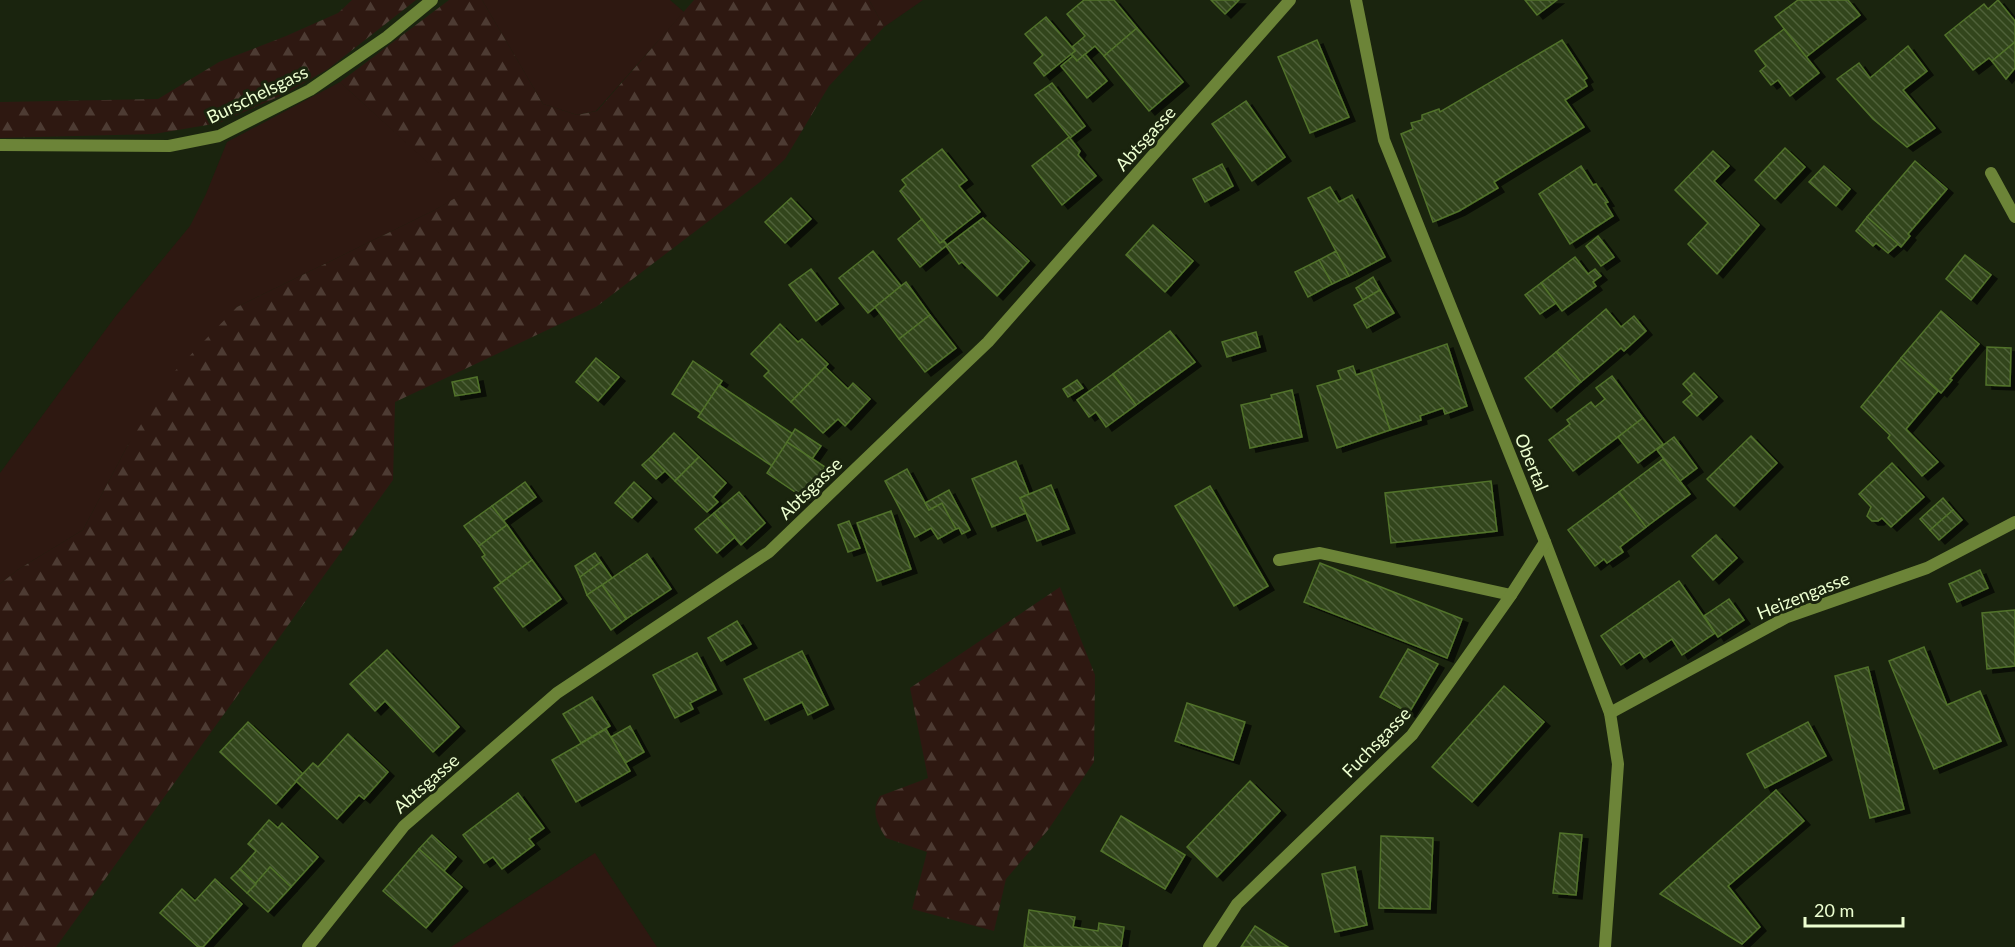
<svg xmlns="http://www.w3.org/2000/svg" width="2015" height="947" viewBox="0 0 2015 947" font-family="Lato,sans-serif">
	<style>
		.green { fill: #2e1811 }
		.forest { fill: url(#forest-firs) }
		.building { fill: url(#building-back-hatch); stroke: #51722b; stroke-width: 1.5; filter: url(#shadow) }
		.lines { fill: none; stroke-linecap: round; stroke-linejoin: round }
		.lane { stroke: #6c8438; stroke-width: 12 }
		.street { stroke: #6c8438; stroke-width: 12 }
		.labels { text-anchor: middle; dominant-baseline: central; stroke-width: 6; stroke-linejoin: round; paint-order: stroke }
		.street-label { font-size: 18px; fill: #edffd1; stroke: #1a240e }
	</style>
	<defs>
		<pattern id="forest-firs" width="22" height="20" patternUnits="userSpaceOnUse" patternTransform="scale(1.5)"><rect width="22" height="20" fill="#2e1811"/><path d="M5 1l3.5 6h-7zM16 11l3.5 6h-7z" fill="#4d3b33"/></pattern>
		<pattern id="building-back-hatch" width="6" height="6" patternUnits="userSpaceOnUse" patternTransform="scale(1.5)"><rect width="6" height="6" fill="#31451a"/><path d="M-1 5l2 2M0 0l6 6M5-1l2 2" fill="none" stroke="#4f613a"/></pattern>
		<filter id="shadow"><feDropShadow dx="6" dy="4" stdDeviation="0" flood-color="#0009"/></filter>
	</defs>
	<rect width="100%" height="100%" fill="#1a240e"/>
	<g class="green">
		<polygon points="482,0 670,0 684,12 596,111 577,115 543,104"/>
		<polygon points="869,0 923,0 884,27"/>
		<polygon points="340,82 463,194 435,210 237,307 128,445 83,530 19,569 0,584 0,473 115,317 190,226 206,194 227,142"/>
		<polygon points="595,853 657,947 451,947"/>
	</g>
	<g class="forest">
		<polygon points="352,0 416,0 328,69 285,94 219,123 154,134 0,138 0,102 158,99 219,62 286,36 338,13"/>
		<polygon points="449,0 482,0 543,104 577,115 597,111 694,0 869,0 884,27 829,86 785,159 760,182 596,307 395,402 393,480 56,947 0,947 0,584 19,569 83,530 128,445 174,372 237,307 435,210 462,194 340,82"/>
		<path d="M1060 587 1095 675 1094 762 1048 830 1006 879 994 931 912 909 927 852 886 838C878 825 870 811 880 796L928 778 910 688Z"/>
	</g>
	<g class="building">
		<polygon points="1084,0 1114,0 1137,28 1104,56 1095,46 1077,61 1071,54 1075,51 1072,47 1085,36 1067,14"/>
		<polygon points="1211,0 1239,0 1225,14"/>
		<polygon points="1525,0 1557,0 1537,15"/>
		<polygon points="1798,0 1848,0 1860,15 1806,57 1775,17"/>
		<polygon points="1998,0 2015,21 2015,42 1992,61 1989,58 1973,70 1945,35 1984,4 1988,9"/>
		<polygon points="1046,17 1075,51 1044,76 1034,63 1043,55 1025,34"/>
		<polygon points="1137,28 1183,82 1149,111 1104,56"/>
		<polygon points="1784,29 1819,73 1790,96 1778,80 1771,85 1760,71 1766,66 1755,51"/>
		<polygon points="1317,40 1349,117 1310,133 1278,57"/>
		<polygon points="1562,40 1587,78 1584,80 1587,86 1565,100 1584,127 1494,182 1498,188 1459,211 1433,222 1401,134 1413,129 1411,123 1422,120 1422,115 1439,109 1440,112"/>
		<polygon points="2015,42 2015,68 2006,79 1992,61"/>
		<polygon points="1908,46 1927,71 1903,90 1935,128 1907,147 1873,119 1837,79 1859,63 1870,78"/>
		<polygon points="1085,54 1107,81 1087,98 1061,66 1073,56 1077,61"/>
		<polygon points="1052,83 1085,126 1070,138 1035,95"/>
		<polygon points="1246,101 1285,157 1252,181 1212,124"/>
		<polygon points="1069,137 1080,151 1078,155 1096,176 1062,205 1032,166"/>
		<polygon points="1785,148 1805,167 1775,199 1755,180"/>
		<polygon points="942,149 967,180 959,186 980,212 940,243 900,191 906,185 902,180"/>
		<polygon points="1713,151 1729,166 1714,181 1759,225 1717,274 1688,244 1708,223 1675,190"/>
		<polygon points="1915,161 1947,189 1908,234 1910,236 1901,247 1867,217"/>
		<polygon points="1222,164 1233,186 1205,202 1193,179"/>
		<polygon points="1581,166 1593,185 1596,184 1608,202 1605,203 1613,216 1570,244 1539,194"/>
		<polygon points="1824,166 1850,189 1836,206 1809,182"/>
		<polygon points="1330,187 1339,202 1352,195 1385,257 1349,276 1308,198"/>
		<polygon points="791,198 811,219 785,243 765,222"/>
		<polygon points="1867,217 1898,244 1888,253 1876,243 1873,246 1856,231"/>
		<polygon points="983,218 1029,261 997,296 962,262 959,264 946,246"/>
		<polygon points="922,219 940,243 944,241 947,245 920,267 898,239"/>
		<polygon points="1153,225 1193,261 1165,292 1126,255"/>
		<polygon points="1598,236 1614,257 1601,266 1586,246"/>
		<polygon points="873,251 901,286 868,313 839,278"/>
		<polygon points="1336,251 1349,276 1332,284 1319,260"/>
		<polygon points="1965,255 1991,275 1971,300 1946,279"/>
		<polygon points="1575,257 1588,274 1595,269 1601,276 1593,282 1596,286 1562,311 1541,283"/>
		<polygon points="1319,260 1332,284 1308,297 1295,272"/>
		<polygon points="811,269 838,304 816,321 789,285"/>
		<polygon points="1373,277 1380,290 1363,300 1356,288"/>
		<polygon points="906,282 930,315 899,339 875,307"/>
		<polygon points="1541,283 1556,303 1540,314 1525,295"/>
		<polygon points="1380,290 1394,313 1367,328 1354,305"/>
		<polygon points="1606,309 1621,327 1634,316 1646,331 1624,351 1621,348 1581,382 1556,352"/>
		<polygon points="1941,311 1979,344 1950,379 1952,380 1941,393 1901,358"/>
		<polygon points="930,315 956,348 925,372 899,339"/>
		<polygon points="780,324 798,342 802,339 828,364 791,402 764,376 769,371 751,354"/>
		<polygon points="1170,331 1195,362 1136,405 1113,374"/>
		<polygon points="1256,332 1260,347 1227,357 1222,342"/>
		<polygon points="1447,344 1467,406 1445,414 1443,408 1420,416 1421,420 1390,430 1371,370"/>
		<polygon points="1987,347 2011,348 2010,386 1986,385"/>
		<polygon points="1556,352 1581,382 1551,408 1525,378"/>
		<polygon points="596,358 619,377 598,401 576,382"/>
		<polygon points="1901,358 1938,391 1906,429 1938,462 1922,476 1888,438 1890,435 1861,407"/>
		<polygon points="693,361 722,381 701,413 672,394"/>
		<polygon points="1353,366 1356,375 1371,370 1390,430 1337,448 1317,386 1341,379 1338,371"/>
		<polygon points="825,367 848,389 853,383 870,399 845,426 838,419 823,433 791,402"/>
		<polygon points="1694,373 1717,397 1697,416 1683,402 1692,394 1683,384"/>
		<polygon points="1113,374 1136,405 1106,427 1096,412 1089,417 1077,400"/>
		<polygon points="1612,376 1643,418 1573,471 1549,440 1570,424 1567,420 1591,402 1595,407 1605,399 1596,388"/>
		<polygon points="477,377 480,392 455,396 452,382"/>
		<polygon points="1077,380 1083,388 1068,397 1063,389"/>
		<polygon points="719,385 793,434 772,466 698,417"/>
		<polygon points="1292,390 1302,437 1250,448 1241,405 1272,398 1271,395"/>
		<polygon points="1643,418 1663,444 1638,463 1618,437"/>
		<polygon points="795,429 821,446 812,459 787,442"/>
		<polygon points="674,433 699,457 675,481 651,457"/>
		<polygon points="1751,436 1777,463 1734,506 1707,479"/>
		<polygon points="1674,437 1697,468 1680,481 1657,450"/>
		<polygon points="787,442 825,467 804,498 767,473"/>
		<polygon points="651,457 665,471 656,479 642,465"/>
		<polygon points="699,457 726,483 713,497 718,502 707,512 675,481"/>
		<polygon points="1663,459 1690,494 1646,527 1619,492"/>
		<polygon points="1016,461 1029,494 1020,498 1026,513 992,527 972,479"/>
		<polygon points="1892,463 1924,497 1891,527 1882,518 1878,521 1872,521 1867,516 1871,507 1859,494"/>
		<polygon points="907,469 929,510 942,503 956,529 938,539 931,528 915,537 885,481"/>
		<polygon points="1491,481 1497,531 1391,543 1385,493"/>
		<polygon points="525,482 536,497 503,521 492,506"/>
		<polygon points="634,482 651,498 632,518 615,503"/>
		<polygon points="1051,485 1069,529 1037,541 1020,498"/>
		<polygon points="1210,486 1268,586 1234,606 1175,506"/>
		<polygon points="949,490 970,530 962,534 959,528 956,529 942,503 929,510 925,503"/>
		<polygon points="739,492 765,523 741,545 714,513"/>
		<polygon points="1619,492 1646,527 1620,547 1623,552 1607,563 1604,559 1595,566 1568,530"/>
		<polygon points="1943,498 1953,510 1930,530 1920,519"/>
		<polygon points="492,506 507,525 479,546 464,526"/>
		<polygon points="1953,510 1962,520 1939,540 1930,530"/>
		<polygon points="891,511 911,569 877,581 857,523"/>
		<polygon points="714,513 735,537 717,553 695,529"/>
		<polygon points="849,521 860,548 848,552 838,525"/>
		<polygon points="507,525 532,560 501,583 482,557 485,555 479,546"/>
		<polygon points="1716,535 1737,558 1713,580 1692,556"/>
		<polygon points="595,553 601,562 580,577 575,566"/>
		<polygon points="647,554 671,589 626,619 602,585"/>
		<polygon points="532,560 561,599 523,627 494,588"/>
		<polygon points="601,562 612,578 587,595 580,577"/>
		<polygon points="1320,563 1462,619 1447,658 1304,602"/>
		<polygon points="1980,570 1988,588 1957,602 1949,584"/>
		<polygon points="1679,581 1715,633 1682,655 1672,639 1644,658 1640,652 1621,665 1601,636"/>
		<polygon points="602,585 626,619 611,630 587,595"/>
		<polygon points="1729,599 1744,620 1718,637 1704,616"/>
		<polygon points="2015,610 2015,666 1987,669 1982,613"/>
		<polygon points="737,621 751,644 721,661 708,638"/>
		<polygon points="1924,647 1947,705 1980,691 2001,741 1934,769 1889,661"/>
		<polygon points="1408,649 1438,664 1409,713 1380,697"/>
		<polygon points="387,650 459,727 433,752 385,701 375,711 350,684"/>
		<polygon points="802,651 828,705 808,715 802,702 765,720 744,679"/>
		<polygon points="697,653 716,690 690,703 693,709 675,718 653,675"/>
		<polygon points="1868,667 1904,809 1870,818 1835,676"/>
		<polygon points="1504,686 1544,722 1472,802 1432,767"/>
		<polygon points="592,697 610,726 581,743 563,714"/>
		<polygon points="1187,703 1245,722 1233,760 1175,741"/>
		<polygon points="248,722 303,774 276,804 220,752"/>
		<polygon points="1808,722 1826,756 1765,788 1747,754"/>
		<polygon points="630,726 644,752 625,763 611,737"/>
		<polygon points="606,729 630,771 576,802 552,760"/>
		<polygon points="348,734 388,772 364,799 359,795 337,819 296,781 313,763 318,767"/>
		<polygon points="1250,781 1280,811 1217,877 1187,847"/>
		<polygon points="1776,790 1804,821 1728,886 1760,927 1742,944 1660,894"/>
		<polygon points="518,793 544,828 529,839 534,845 502,869 493,857 484,863 463,835"/>
		<polygon points="1121,816 1185,855 1165,889 1101,851"/>
		<polygon points="269,820 278,828 282,823 318,857 291,887 270,867 256,884 240,869 256,851 248,844"/>
		<polygon points="1560,833 1582,835 1576,895 1553,893"/>
		<polygon points="432,835 456,857 444,871 419,849"/>
		<polygon points="1381,836 1433,838 1430,909 1379,908"/>
		<polygon points="419,849 462,887 426,928 383,891"/>
		<polygon points="270,867 291,887 268,912 247,893"/>
		<polygon points="1355,867 1367,925 1335,932 1322,874"/>
		<polygon points="240,869 256,884 247,893 231,878"/>
		<polygon points="215,879 242,904 203,947 198,947 160,913 182,889 195,901"/>
		<polygon points="1029,910 1075,917 1073,927 1098,931 1099,923 1124,927 1121,947 1024,947"/>
		<polygon points="1255,926 1288,947 1241,947"/>
	</g>
	<g class="lines">
		<polyline class="lane" points="1279,560 1320,553 1511,595"/>
		<g class="street">
			<polyline points="1356,0 1384,140 1545,542 1610,713 1618,764 1605,947"/>
			<polyline points="0,145 169,146 219,136 310,90 387,37 432,0"/>
			<polyline points="1991,173 2015,217"/>
			<polyline points="1610,713 1787,617 1927,568 2015,522"/>
			<polyline points="308,947 404,826 557,693 769,552 922,405 988,342 1290,0"/>
			<polyline points="1209,947 1237,904 1412,735 1511,595 1545,542"/>
		</g>
	</g>
	<g class="labels">
		<g class="street-label">
			<text transform="translate(257 94) rotate(-26)">Burschelsgass</text>
			<text transform="translate(1145 138) rotate(-48)">Abtsgasse</text>
			<text transform="translate(1532 462) rotate(68)">Obertal</text>
			<text transform="translate(810 488) rotate(-44)">Abtsgasse</text>
			<text transform="translate(1803 595) rotate(-22)">Heizengasse</text>
			<text transform="translate(1376 742) rotate(-46)">Fuchsgasse</text>
			<text transform="translate(426 783) rotate(-41)">Abtsgasse</text>
		</g>
	</g>
	<path d="M1805 917v9h98v-9" fill="none" stroke="#edffd1" stroke-width="3"/>
	<text x="1814" y="917" font-size="18" fill="#edffd1" stroke="#1a240e" stroke-width="4.5" paint-order="stroke">20 m</text>
</svg>
